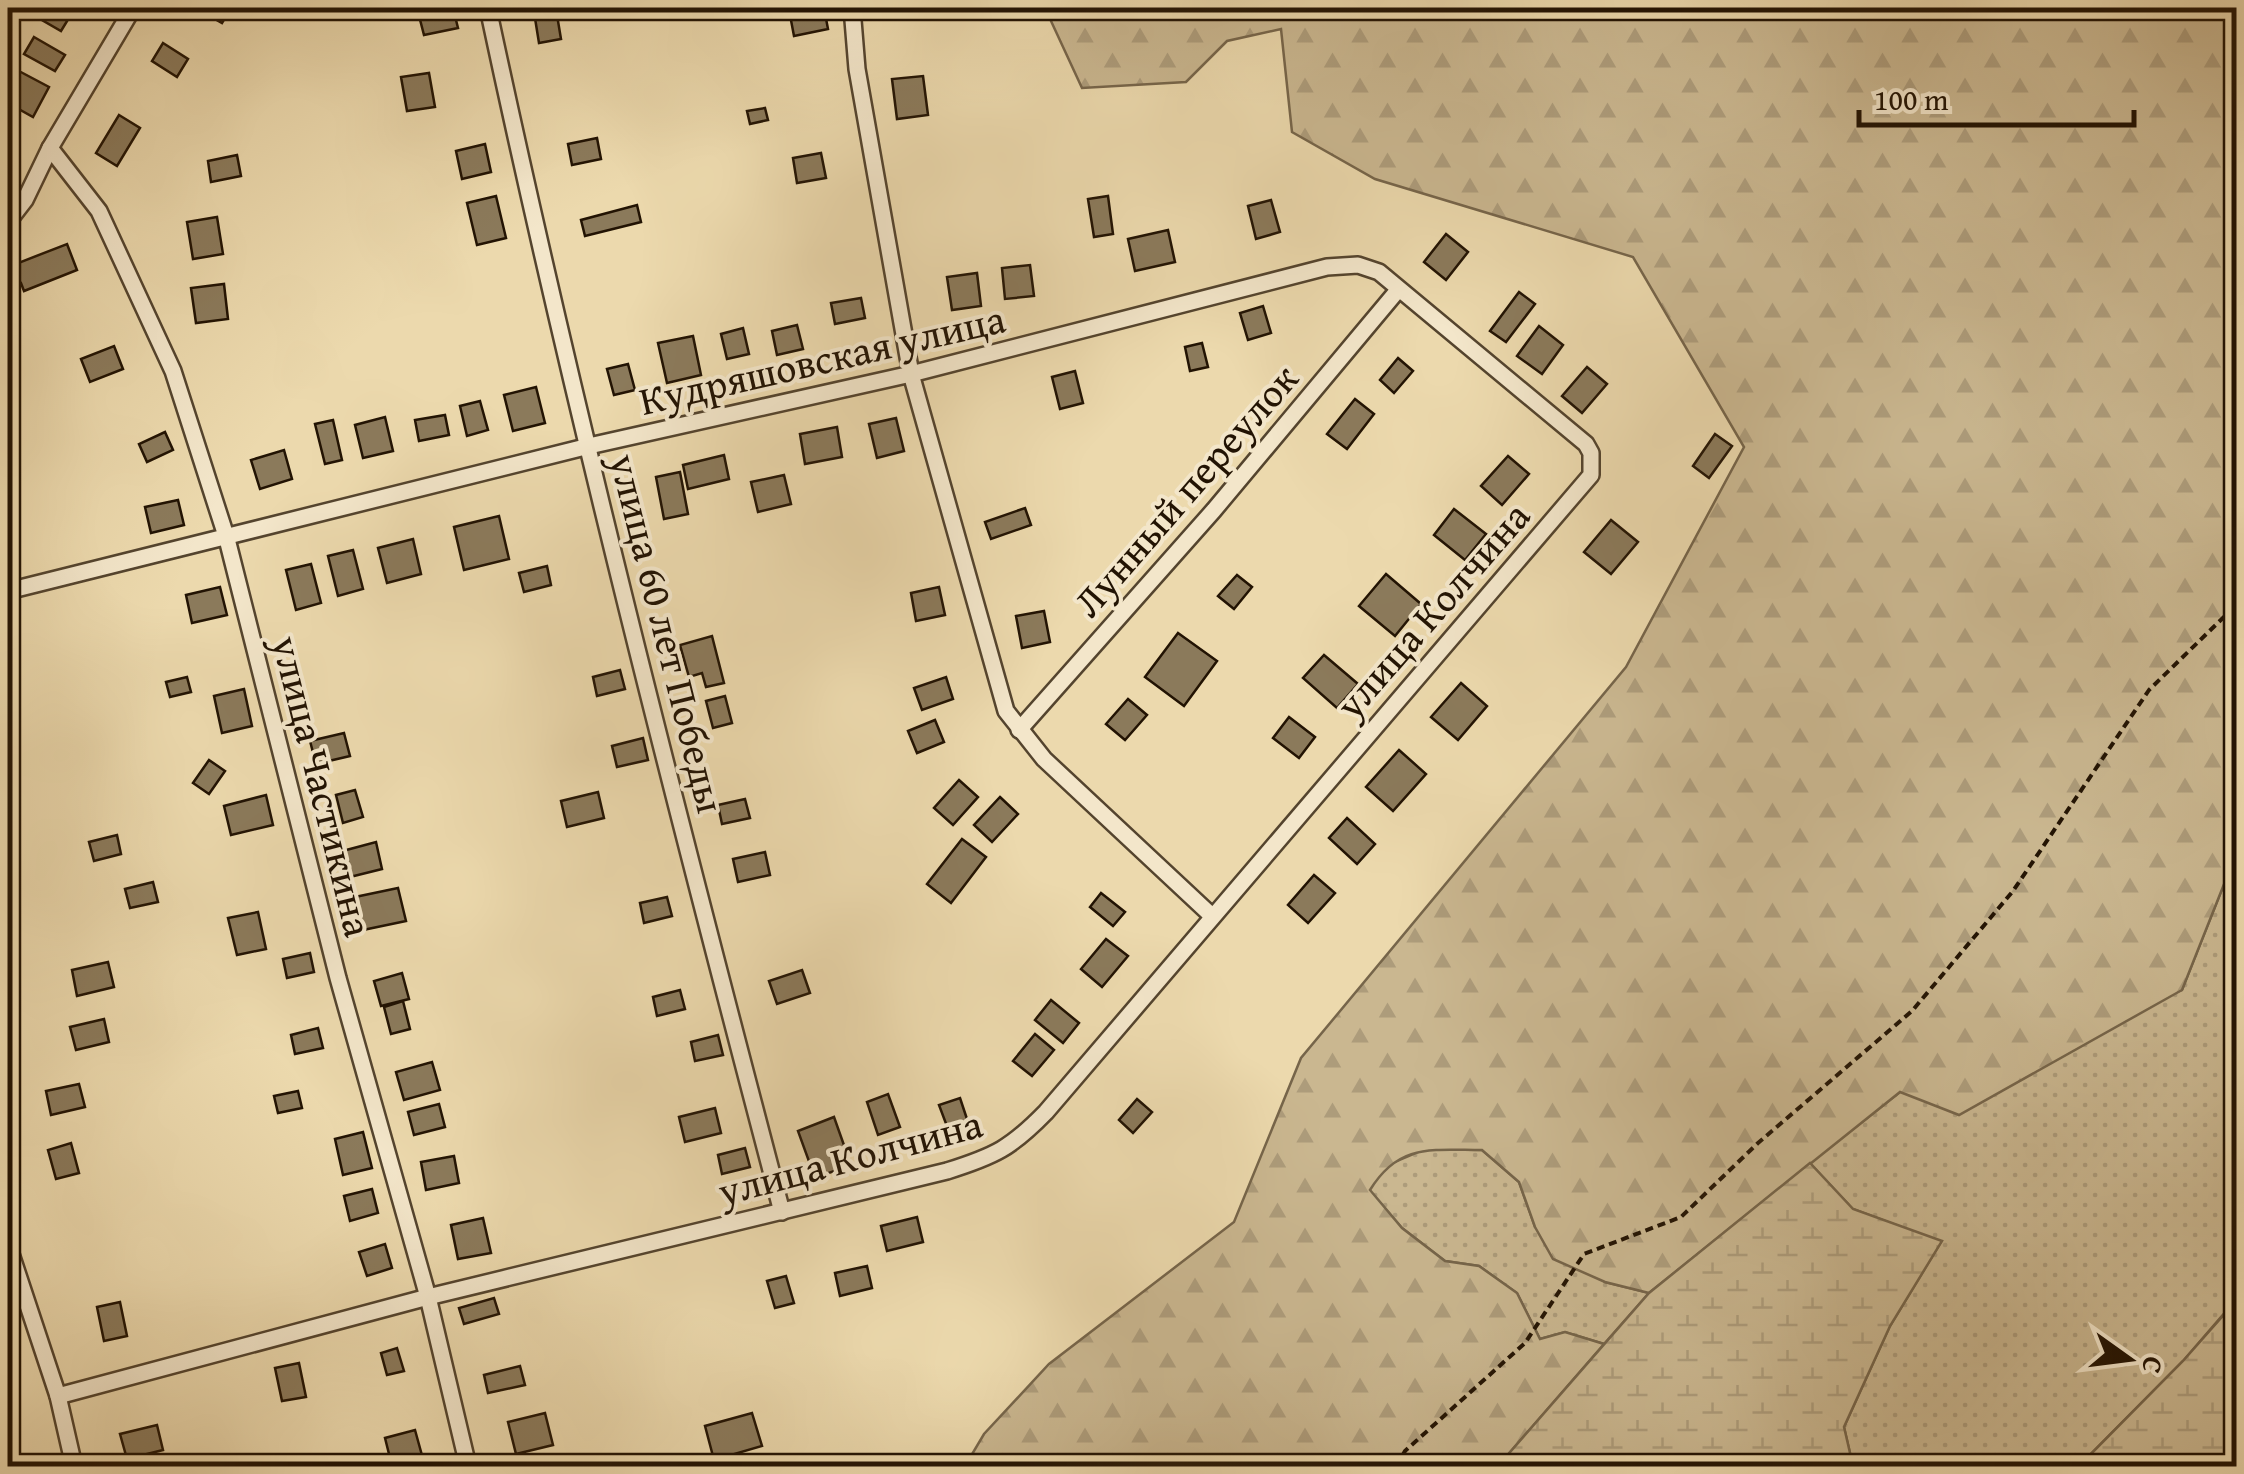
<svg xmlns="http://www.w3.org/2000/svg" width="2244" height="1474" viewBox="0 0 2244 1474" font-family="'Gentium Book Plus',serif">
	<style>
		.green { fill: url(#green-dots); stroke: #76654a; stroke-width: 2.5 }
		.forest { fill: url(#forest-firs); stroke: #76654a; stroke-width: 2.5 }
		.wetland { fill: url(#wetland-marsh); stroke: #76654a; stroke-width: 2.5 }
		.building { fill: #8b7a5b; stroke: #221303; stroke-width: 2.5 }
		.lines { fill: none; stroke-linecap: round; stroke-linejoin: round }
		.minor-casing { stroke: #54442e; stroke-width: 20 }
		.path { stroke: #221303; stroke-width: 4; stroke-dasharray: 8 5; stroke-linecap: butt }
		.minor { stroke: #f3e6ca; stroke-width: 15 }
		.labels { text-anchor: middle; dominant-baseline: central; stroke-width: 8; stroke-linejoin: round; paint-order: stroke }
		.street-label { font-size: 40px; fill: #221303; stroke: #f3e6ca }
	</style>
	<defs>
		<pattern id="green-dots" width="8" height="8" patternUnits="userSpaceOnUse" patternTransform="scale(2.5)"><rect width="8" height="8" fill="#cab790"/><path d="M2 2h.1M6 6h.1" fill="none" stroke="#ad9c7b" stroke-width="1.8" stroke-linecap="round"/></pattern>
		<pattern id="forest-firs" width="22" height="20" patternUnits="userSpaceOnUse" patternTransform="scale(2.5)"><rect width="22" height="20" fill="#cab790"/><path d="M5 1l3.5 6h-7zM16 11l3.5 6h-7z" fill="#ad9c7b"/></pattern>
		<pattern id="wetland-marsh" width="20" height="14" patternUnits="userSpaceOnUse" patternTransform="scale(2.5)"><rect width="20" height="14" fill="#cab790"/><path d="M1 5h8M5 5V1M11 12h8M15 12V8" fill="none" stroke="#ad9c7b"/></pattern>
	</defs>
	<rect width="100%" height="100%" fill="#ecd9ad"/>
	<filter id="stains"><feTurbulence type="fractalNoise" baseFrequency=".002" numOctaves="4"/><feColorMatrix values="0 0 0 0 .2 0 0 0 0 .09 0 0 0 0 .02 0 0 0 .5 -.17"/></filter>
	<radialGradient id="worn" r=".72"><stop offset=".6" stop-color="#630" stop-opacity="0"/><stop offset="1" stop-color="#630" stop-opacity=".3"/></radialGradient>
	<g class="green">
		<polygon points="2236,854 2236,1314 2228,1309 2183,1361 2079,1466 1853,1466 1844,1427 1890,1326 1941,1242 1853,1209 1810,1163 1900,1092 2182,990"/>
		<polygon points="1425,1149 1482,1150 1519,1182 1535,1227 1605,1282 1649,1293 1604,1344 1565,1332 1540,1339 1517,1293 1479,1266 1445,1261 1402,1228 1369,1190 1385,1166"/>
	</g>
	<path class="forest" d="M1045 8H2236V854L2182 990 1959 1115 1900 1092 1649 1293 1605 1282 1553 1259 1535 1227 1519 1182 1482 1150C1431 1150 1399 1143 1370 1190L1402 1228 1445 1261 1479 1266 1517 1293 1540 1339 1565 1332 1604 1344 1498 1466H965L984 1434 1049 1364 1234 1222 1301 1058 1626 667 1744 447 1633 257 1375 179 1292 132 1281 29 1227 41 1186 82 1082 88Z"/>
	<g class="wetland">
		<polygon points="1810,1163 1853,1209 1942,1241 1890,1326 1844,1427 1853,1466 1498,1466 1649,1293"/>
		<polygon points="2229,1309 2236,1314 2236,1466 2079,1466 2183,1361"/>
	</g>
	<g class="building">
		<polygon points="40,8 62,8 72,13 61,31 35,16"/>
		<polygon points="203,8 231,8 222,23 201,11"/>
		<polygon points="417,8 453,8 458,28 424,35"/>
		<polygon points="824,8 828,29 794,36 790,15"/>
		<polygon points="556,9 561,39 539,43 534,12"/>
		<polygon points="34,37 65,55 55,71 24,54"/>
		<polygon points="163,43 188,59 177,77 152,61"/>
		<polygon points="17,70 49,87 33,117 8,103 8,87"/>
		<polygon points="429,73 435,107 407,111 401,77"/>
		<polygon points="923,76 928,115 897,119 892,79"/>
		<polygon points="765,108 768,120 750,124 747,111"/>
		<polygon points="119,115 140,128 117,166 96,153"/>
		<polygon points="597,138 601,159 572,165 568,144"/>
		<polygon points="485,144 491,172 462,179 456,151"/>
		<polygon points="821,153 826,178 797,183 793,158"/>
		<polygon points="237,155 241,176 211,182 208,161"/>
		<polygon points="496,196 506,238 477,245 467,203"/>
		<polygon points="1108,196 1113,234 1094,237 1088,199"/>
		<polygon points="1271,200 1280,232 1256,239 1248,206"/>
		<polygon points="637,205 641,222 585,236 581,220"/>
		<polygon points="217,217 223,254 193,259 187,222"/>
		<polygon points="1168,230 1175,262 1135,271 1128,239"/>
		<polygon points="1446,234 1468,252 1446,280 1424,262"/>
		<polygon points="67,244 77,270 24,291 21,283 8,288 8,267"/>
		<polygon points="1030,265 1034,296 1005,299 1002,268"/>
		<polygon points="977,273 981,306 952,310 947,277"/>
		<polygon points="224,284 228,319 196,323 191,288"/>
		<polygon points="1519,292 1535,304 1506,342 1490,331"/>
		<polygon points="861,298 865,318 835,324 831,303"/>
		<polygon points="1263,306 1271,333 1248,340 1240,313"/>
		<polygon points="797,325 803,349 777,355 772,331"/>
		<polygon points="1539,326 1563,345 1542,374 1517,356"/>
		<polygon points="743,328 749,354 727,359 721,334"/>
		<polygon points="693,336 701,375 667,383 658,343"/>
		<polygon points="1202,343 1208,367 1190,371 1185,347"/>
		<polygon points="114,346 123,369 90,382 81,359"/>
		<polygon points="1398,358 1413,371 1394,393 1380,380"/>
		<polygon points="628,364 635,390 614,395 607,369"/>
		<polygon points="1587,367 1607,384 1582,413 1562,396"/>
		<polygon points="1075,371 1083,403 1060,409 1052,377"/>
		<polygon points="536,387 545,423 513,431 504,395"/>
		<polygon points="1355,399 1374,414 1347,449 1327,434"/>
		<polygon points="480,401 488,430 467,436 460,406"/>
		<polygon points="445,415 449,435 419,441 415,420"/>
		<polygon points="385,417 393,451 363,458 355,425"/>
		<polygon points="896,418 904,451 877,458 869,424"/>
		<polygon points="333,420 342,460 325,464 315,424"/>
		<polygon points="837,427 842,457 805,464 800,434"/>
		<polygon points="165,432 173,450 147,462 139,444"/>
		<polygon points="1715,434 1732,446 1709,478 1693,466"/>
		<polygon points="284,450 292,479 260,489 251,460"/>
		<polygon points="724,455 729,479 688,489 683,465"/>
		<polygon points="1508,456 1529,474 1502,505 1481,486"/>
		<polygon points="680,472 688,514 664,519 656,477"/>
		<polygon points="784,475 791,504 758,512 751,482"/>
		<polygon points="178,500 184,525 151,533 145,507"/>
		<polygon points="1025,508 1031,525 991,539 985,522"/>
		<polygon points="1454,509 1486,534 1465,560 1434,535"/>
		<polygon points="499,516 509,559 464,570 454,527"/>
		<polygon points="1611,520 1638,542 1611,574 1584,552"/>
		<polygon points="413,539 421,574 387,583 378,548"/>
		<polygon points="353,550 363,589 338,596 328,556"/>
		<polygon points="311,564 321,603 296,610 286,570"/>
		<polygon points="547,566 551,585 524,592 519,573"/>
		<polygon points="1386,574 1421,604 1395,636 1359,606"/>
		<polygon points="1237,575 1252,587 1234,609 1218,596"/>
		<polygon points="220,587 227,615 192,623 186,595"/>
		<polygon points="939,587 945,615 916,621 911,593"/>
		<polygon points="1044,611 1050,642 1022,648 1016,616"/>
		<polygon points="1178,633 1217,661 1184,706 1145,677"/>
		<polygon points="712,636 724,683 706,687 702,673 689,677 680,645"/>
		<polygon points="1324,655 1358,684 1337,708 1303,678"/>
		<polygon points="620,670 625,689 597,696 593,677"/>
		<polygon points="187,677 191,692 170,697 166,682"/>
		<polygon points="946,677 953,699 922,710 914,688"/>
		<polygon points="1461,683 1487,706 1458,740 1431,717"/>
		<polygon points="244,689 252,726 222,733 214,696"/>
		<polygon points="725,696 732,723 713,728 706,701"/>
		<polygon points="1128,699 1147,715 1125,740 1106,724"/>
		<polygon points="1289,717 1315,737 1299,758 1273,738"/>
		<polygon points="935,720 944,742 917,753 908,731"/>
		<polygon points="344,733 350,756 316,764 310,741"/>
		<polygon points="643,738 648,760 617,767 612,746"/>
		<polygon points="1399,750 1426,774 1393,811 1366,787"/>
		<polygon points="209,760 225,771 209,794 193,783"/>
		<polygon points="959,780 978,797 953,825 934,808"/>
		<polygon points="355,790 363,817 343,823 336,795"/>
		<polygon points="598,792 604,818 567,827 561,801"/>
		<polygon points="266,795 273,825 231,835 224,806"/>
		<polygon points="1000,797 1018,814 992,842 974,825"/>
		<polygon points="745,799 750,818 722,824 718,805"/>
		<polygon points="1347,818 1375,844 1357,864 1329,838"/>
		<polygon points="117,835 121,854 94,861 89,842"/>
		<polygon points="962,839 986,857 951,903 927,884"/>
		<polygon points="376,842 382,869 346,878 339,852"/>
		<polygon points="765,852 770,875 738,882 733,859"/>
		<polygon points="1314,875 1335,893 1308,923 1288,905"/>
		<polygon points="153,882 158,902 130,908 125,889"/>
		<polygon points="398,888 406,921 363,930 355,897"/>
		<polygon points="1101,893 1125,912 1113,926 1090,907"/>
		<polygon points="667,897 672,916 644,923 640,903"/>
		<polygon points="258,912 266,949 237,955 228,918"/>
		<polygon points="1106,939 1128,956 1102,987 1081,969"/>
		<polygon points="310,953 314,972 287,978 283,959"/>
		<polygon points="108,962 114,987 77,996 72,970"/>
		<polygon points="802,970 810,993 777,1004 769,981"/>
		<polygon points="402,973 409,999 381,1006 374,981"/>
		<polygon points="680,990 685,1009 657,1016 653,997"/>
		<polygon points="1051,1000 1079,1023 1063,1043 1035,1020"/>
		<polygon points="403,1001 410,1029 391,1034 384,1007"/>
		<polygon points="104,1019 109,1042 76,1050 70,1027"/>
		<polygon points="318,1028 323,1048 295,1054 291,1035"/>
		<polygon points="1035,1034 1054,1050 1032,1076 1013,1061"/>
		<polygon points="718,1035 723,1055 695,1061 691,1042"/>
		<polygon points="432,1062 440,1090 404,1100 396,1072"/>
		<polygon points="79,1084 85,1107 51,1115 46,1091"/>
		<polygon points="298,1091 302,1108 278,1113 274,1096"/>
		<polygon points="888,1094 900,1127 878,1135 867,1102"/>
		<polygon points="960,1098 968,1122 948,1129 939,1105"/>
		<polygon points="1137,1099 1152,1112 1133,1133 1119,1120"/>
		<polygon points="439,1104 445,1127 414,1135 408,1112"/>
		<polygon points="715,1108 721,1133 685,1142 679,1117"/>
		<polygon points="834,1117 851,1165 815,1178 798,1131"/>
		<polygon points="363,1132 372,1168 343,1175 335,1139"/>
		<polygon points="71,1143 79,1173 56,1179 48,1150"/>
		<polygon points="745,1148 750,1167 722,1174 718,1155"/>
		<polygon points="454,1156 459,1183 426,1190 421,1162"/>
		<polygon points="372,1189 378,1213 350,1221 344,1196"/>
		<polygon points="917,1217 923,1242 887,1251 881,1226"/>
		<polygon points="483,1218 491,1253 458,1259 451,1225"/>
		<polygon points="385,1244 392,1268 367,1276 359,1252"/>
		<polygon points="867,1266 872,1288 840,1296 835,1273"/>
		<polygon points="786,1276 794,1303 775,1308 767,1281"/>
		<polygon points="494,1298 499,1314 464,1324 459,1308"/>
		<polygon points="120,1302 127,1336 104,1341 97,1307"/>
		<polygon points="397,1348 404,1371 387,1375 381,1353"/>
		<polygon points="299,1363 306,1397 282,1401 275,1368"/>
		<polygon points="520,1366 525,1385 488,1393 484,1375"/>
		<polygon points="545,1413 553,1445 516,1454 508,1422"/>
		<polygon points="752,1413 762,1446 714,1460 705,1426"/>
		<polygon points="157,1425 163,1450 127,1459 120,1434"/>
		<polygon points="415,1430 423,1459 392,1466 385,1438"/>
	</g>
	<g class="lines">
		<defs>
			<g id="minor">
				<path d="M488 8C574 412 677 813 782 1212"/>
				<polyline points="852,8 857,69 911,374 1006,711 1044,759 1212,916"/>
				<polyline points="50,148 99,211 173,371 227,539 338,978 428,1297 468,1466"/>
				<polyline points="8,222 25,200 50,148 133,8"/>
				<path d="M8 591 589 446 911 374 1327 267 1358 265 1379 272 1586 444 1591 453V475L1046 1112C1011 1148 995 1156 947 1171L428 1297 58 1396"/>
				<polyline points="1019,730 1214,510 1398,290"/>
				<polyline points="8,1245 58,1396 74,1466"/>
			</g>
		</defs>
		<use href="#minor" class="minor-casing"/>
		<polyline class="path" points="1397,1466 1405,1451 1525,1343 1584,1254 1681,1217 1758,1143 1912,1011 2013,891 2149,690 2231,610 2236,598"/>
		<use href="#minor" class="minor"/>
	</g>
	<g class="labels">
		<g class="street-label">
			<text transform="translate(822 359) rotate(-13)">Кудряшовская улица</text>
			<text transform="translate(1185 490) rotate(-49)">Лунный переулок</text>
			<text transform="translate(1432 610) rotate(-49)">улица Колчина</text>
			<text transform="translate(668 633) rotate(76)">улица 60 лет Победы</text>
			<text transform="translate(323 786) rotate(76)">улица Частикина</text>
			<text transform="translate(850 1157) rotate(-15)">улица Колчина</text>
		</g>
	</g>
	<rect width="2244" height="1474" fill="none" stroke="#ecd9ad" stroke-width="40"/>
	<rect x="10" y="10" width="2224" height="1454" fill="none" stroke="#221303" stroke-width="5"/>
	<rect x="20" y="20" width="2204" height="1434" fill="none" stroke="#221303" stroke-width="2.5"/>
	<g transform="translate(2129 1359) rotate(104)" stroke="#f3e6ca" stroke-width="8" paint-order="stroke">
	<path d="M0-8L18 38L0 25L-18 38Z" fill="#221303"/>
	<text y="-15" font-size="28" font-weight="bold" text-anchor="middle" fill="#221303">С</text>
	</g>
	<path d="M1859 110v15h275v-15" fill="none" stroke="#221303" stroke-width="5"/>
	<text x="1874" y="110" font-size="30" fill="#221303" stroke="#f3e6ca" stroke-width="8" paint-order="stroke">100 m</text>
	<rect width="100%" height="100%" filter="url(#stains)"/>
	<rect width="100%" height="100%" fill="url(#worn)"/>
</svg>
